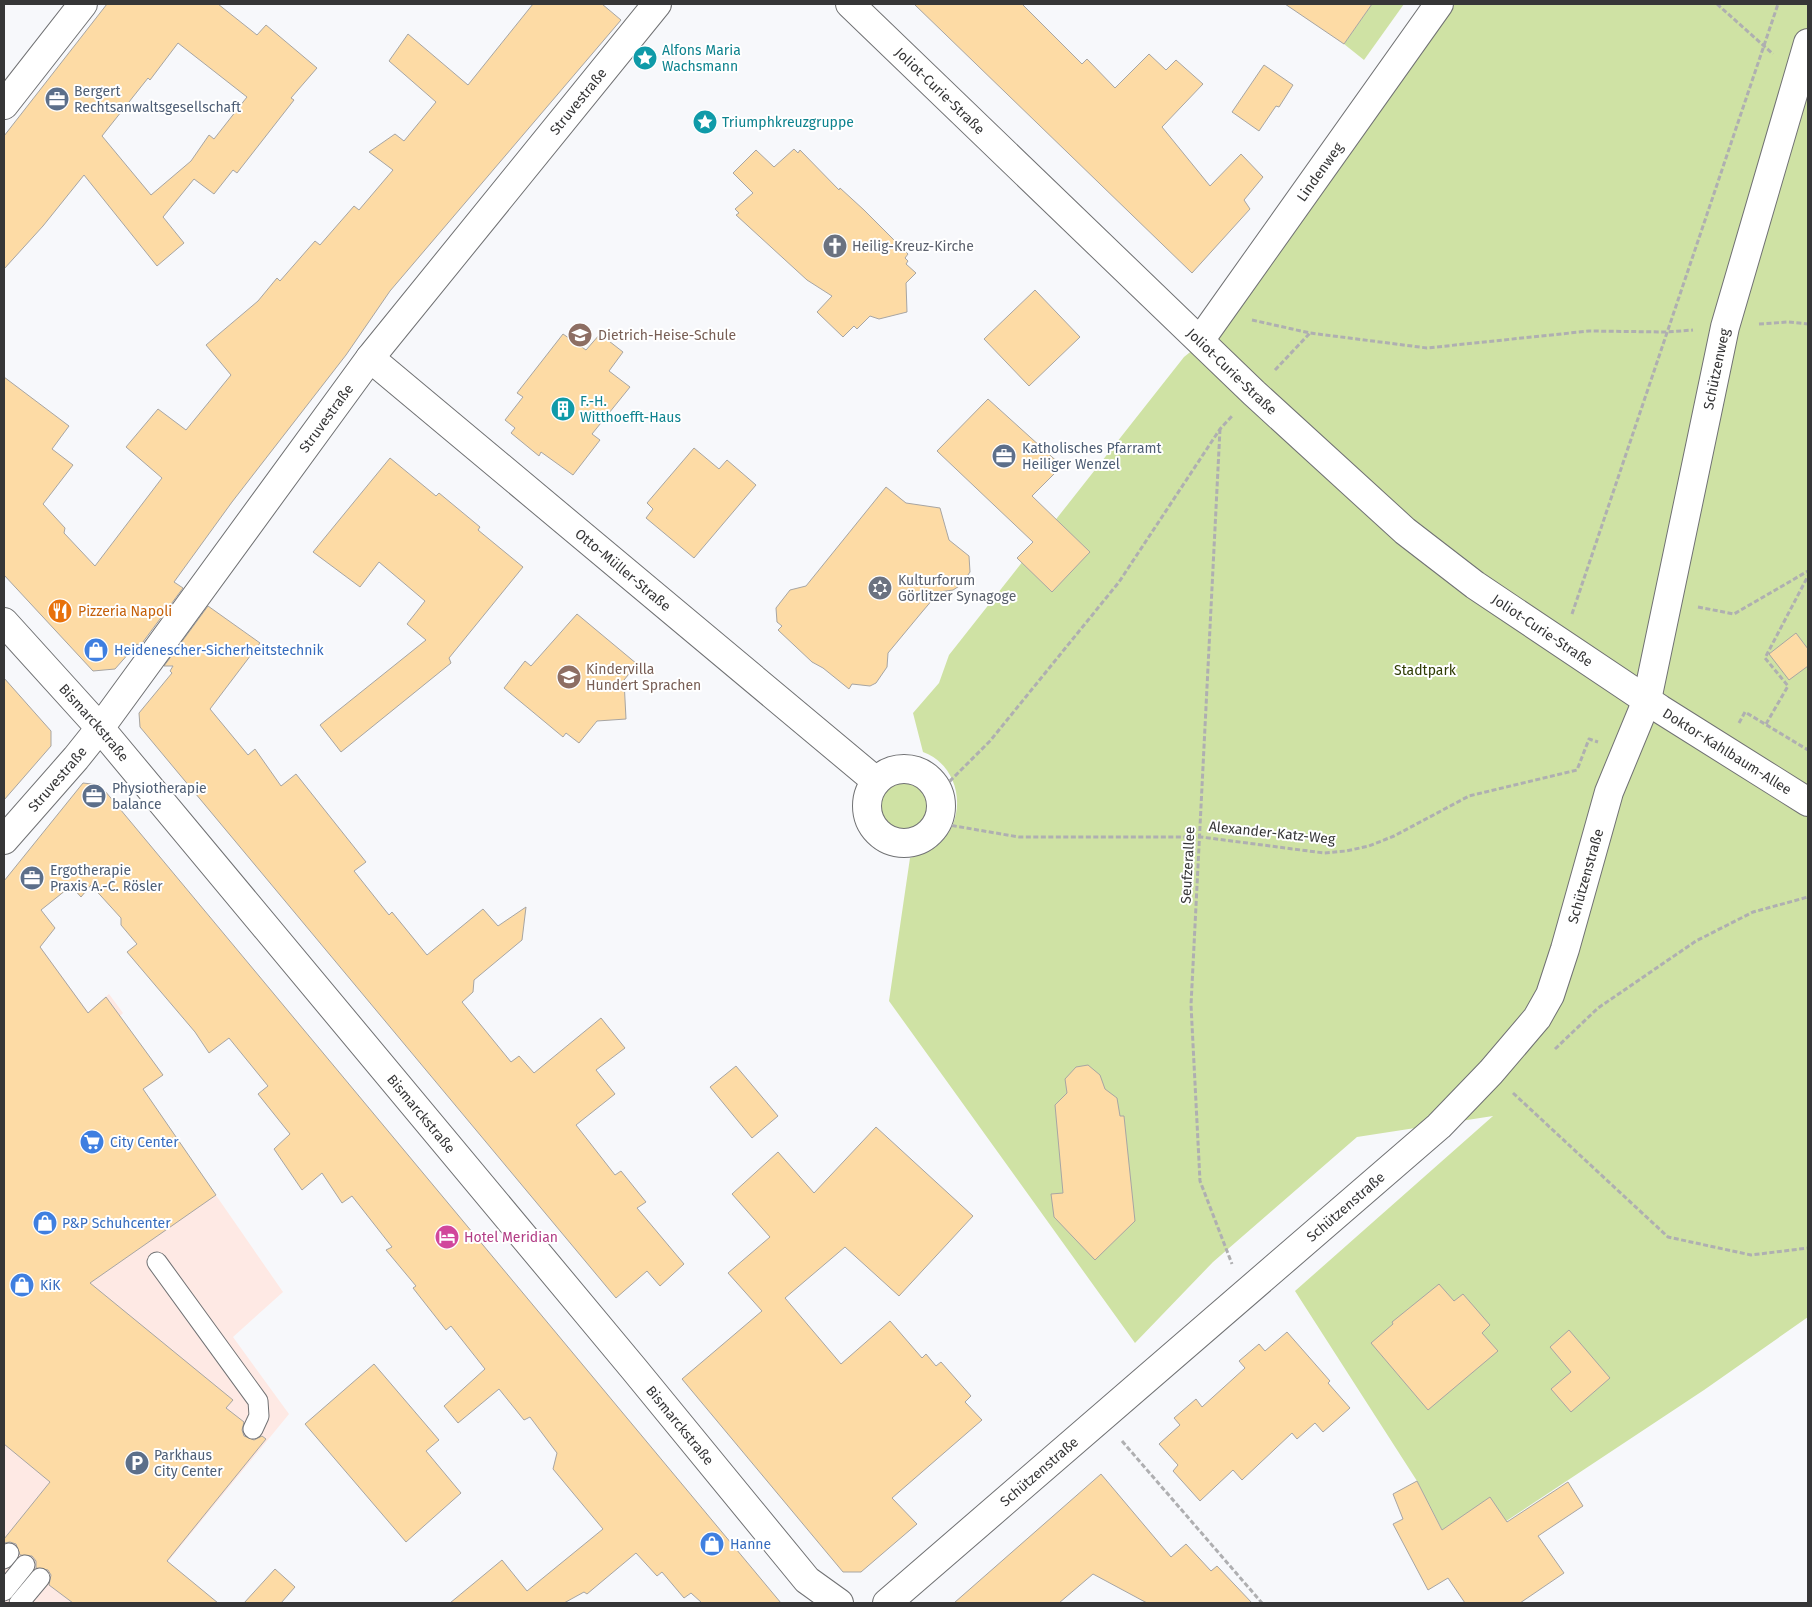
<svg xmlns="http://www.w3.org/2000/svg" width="1812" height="1607" viewBox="0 0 1812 1607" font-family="'Fira Sans',sans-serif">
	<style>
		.commercial { fill: #fee9e4 }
		.green { fill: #cfe2a4 }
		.building { fill: #fddba5; stroke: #a7a5a3; fill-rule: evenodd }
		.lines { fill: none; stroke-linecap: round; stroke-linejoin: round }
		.lane-casing { stroke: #707173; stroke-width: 21 }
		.street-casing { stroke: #707173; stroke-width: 30 }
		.path { stroke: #afafb1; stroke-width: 3; stroke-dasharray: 5 2.5; stroke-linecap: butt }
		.lane { stroke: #fff; stroke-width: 19 }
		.street { stroke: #fff; stroke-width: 28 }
		.labels { text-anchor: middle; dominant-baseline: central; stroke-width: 4; stroke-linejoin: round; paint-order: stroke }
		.culture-label { font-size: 14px; fill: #0d838f; stroke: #fff; text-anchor: start }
		.street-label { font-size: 14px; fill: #363637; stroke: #fff }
		.service-label { font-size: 14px; fill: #4e5e75; stroke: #fff; text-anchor: start }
		.worship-label { font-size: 14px; fill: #5b616d; stroke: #fff; text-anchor: start }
		.education-label { font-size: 14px; fill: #785e54; stroke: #fff; text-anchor: start }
		.food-label { font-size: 14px; fill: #c56008; stroke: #fff; text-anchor: start }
		.shop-label { font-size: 14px; fill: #366cbe; stroke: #fff; text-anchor: start }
		.park-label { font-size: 14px; fill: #303d05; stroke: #fff }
		.hotel-label { font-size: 14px; fill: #b23c85; stroke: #fff; text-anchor: start }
	</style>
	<rect width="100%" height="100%" fill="#f7f8fb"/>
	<polygon class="commercial" points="4,897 88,1012 109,994 123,1013 120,1016 163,1075 143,1090 283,1292 233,1337 289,1414 134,1603 4,1603"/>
	<g class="green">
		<polygon points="1372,4 1404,4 1364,60 1344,44"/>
		<path d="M1455 4H1808V1317L1704 1390 1455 1555 1417 1481 1295 1291 1493 1116 1357 1137 1213 1262 1135 1343 889 1001 910 858C920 855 930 852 938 845 969 818 961 766 923 752L913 713 939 683 949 655 1184 357 1224 325Z"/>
		<circle cx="904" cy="806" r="24"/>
	</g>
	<g class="building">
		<path d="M107 4H218L257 35 266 25 317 68 291 98 294 100 237 173 233 170 214 194 194 179 163 217 184 243 157 266 84 175 43 226 4 269V136ZM178 43 247 97 214 139 209 135 191 161 151 195 102 136 148 78 150 80Z"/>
		<polygon points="533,4 602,4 621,20 390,291 346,355 232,502 174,582 183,588 140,646 137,644 115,669 93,671 4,575 4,377 69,426 52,449 73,465 43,504 65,528 64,533 95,566 162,478 126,447 158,409 186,430 231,375 206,345 258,301 277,278 280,281 315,241 320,245 354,206 359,210 393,170 369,152 395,134 404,141 436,102 389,61 408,34 468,85"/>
		<polygon points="914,4 1022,4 1082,64 1087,59 1115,88 1149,54 1166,70 1176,60 1203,84 1162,127 1210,186 1241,154 1263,177 1244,200 1250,209 1192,273"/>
		<polygon points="1285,4 1372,4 1344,44"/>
		<polygon points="1264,65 1293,85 1279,107 1276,106 1259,131 1232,112"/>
		<polygon points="794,149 798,153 800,150 839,190 840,188 864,210 908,254 905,258 908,261 906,264 916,273 906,283 907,312 879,319 870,316 857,329 854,326 843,337 817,312 832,296 807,280 736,215 739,213 735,209 753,193 733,173 756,150 774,167"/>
		<polygon points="1035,290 1080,337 1029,386 984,339"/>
		<polygon points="563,334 586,350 600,334 623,352 609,371 630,387 592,434 600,440 573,475 541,452 539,456 511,433 515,428 505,420 523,397 517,393"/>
		<polygon points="988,399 1062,466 1032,496 1090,552 1052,592 1017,558 1033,542 937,451"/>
		<polygon points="694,448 719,469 727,460 756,485 694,558 646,518 653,509 647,503"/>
		<polygon points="390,458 436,496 439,493 480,527 478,530 523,567 449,658 451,663 341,752 320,725 426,640 407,624 425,601 379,562 360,587 313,552"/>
		<polygon points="886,487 906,503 940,508 949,540 969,556 970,572 961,585 953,590 939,592 922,612 888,653 887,667 876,683 870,686 852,684 849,689 823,668 812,662 778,630 782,626 777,622 776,608 790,590 806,586"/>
		<polygon points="208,606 260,643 210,709 248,755 255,749 281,786 296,774 366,862 354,871 389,915 392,912 427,955 483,909 498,926 526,907 522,940 474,980 473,992 462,1002 511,1062 519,1056 534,1073 601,1018 625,1048 596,1070 615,1094 576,1125 615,1175 621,1171 646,1202 637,1208 684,1264 660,1286 647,1271 616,1298 140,727 139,713 172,673 170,671 173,666 164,666"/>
		<polygon points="577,614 637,664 624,680 626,719 597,721 579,743 566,733 563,737 504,688 525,661 531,666"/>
		<polygon points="1796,633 1808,649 1808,666 1789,680 1769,654"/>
		<polygon points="4,678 51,731 51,746 4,800"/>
		<polygon points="83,783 100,785 781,1603 702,1603 691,1593 684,1598 662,1572 657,1576 636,1553 587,1594 584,1592 564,1603 450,1603 502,1560 527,1591 603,1529 553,1469 557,1453 530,1417 524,1420 499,1389 458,1423 444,1406 485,1369 451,1326 446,1330 413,1288 416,1286 386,1250 392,1247 352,1196 342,1203 322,1173 302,1190 274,1149 290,1134 258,1094 268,1086 229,1038 209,1053 195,1032 127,952 137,944 121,925 121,918 91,885 81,897 71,886 41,910 55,928 40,947 88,1013 106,997 163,1075 143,1089 216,1195 90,1283 233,1400 226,1408 244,1422 242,1430 244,1436 254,1440 262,1436 266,1439 167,1561 218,1603 73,1603 49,1585 51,1575 48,1570 36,1568 36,1561 32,1556 20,1555 16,1544 10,1542 4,1543 4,1539 50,1482 4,1444 4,881"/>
		<polygon points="1088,1065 1100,1075 1105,1089 1117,1098 1120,1116 1124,1116 1135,1221 1095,1260 1054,1217 1051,1194 1063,1193 1055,1105 1067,1093 1065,1079 1076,1067"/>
		<polygon points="736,1066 778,1116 752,1138 710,1087"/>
		<polygon points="876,1127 973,1216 899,1296 845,1247 785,1298 841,1364 890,1321 922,1358 926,1354 936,1366 941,1362 971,1396 965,1402 982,1420 892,1498 917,1524 861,1572 843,1572 682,1379 762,1311 728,1273 770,1237 732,1194 778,1152 814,1193"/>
		<polygon points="1439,1284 1454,1301 1463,1294 1490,1325 1482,1333 1498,1351 1428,1410 1371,1343 1393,1324 1392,1322"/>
		<polygon points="1569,1330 1610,1378 1571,1412 1551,1389 1571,1372 1550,1347"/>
		<polygon points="1287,1332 1330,1381 1328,1383 1350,1408 1323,1432 1315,1423 1297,1439 1292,1433 1242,1480 1233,1470 1200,1501 1173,1471 1178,1465 1159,1444 1180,1425 1174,1418 1196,1399 1202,1407 1245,1368 1239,1361 1259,1344 1265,1351"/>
		<polygon points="374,1364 439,1440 426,1451 461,1493 406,1542 305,1424"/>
		<polygon points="1101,1474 1171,1557 1186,1544 1211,1571 1217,1566 1252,1603 1147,1603 1093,1574 1059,1603 954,1603"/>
		<polygon points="1417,1481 1442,1530 1490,1497 1507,1522 1568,1482 1583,1506 1538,1536 1564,1573 1520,1603 1465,1603 1448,1578 1428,1590 1393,1524 1403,1519 1393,1494"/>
		<polygon points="275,1569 295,1587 281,1603 244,1603"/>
	</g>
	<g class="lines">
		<defs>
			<g id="lane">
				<polyline points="157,1262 258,1401 259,1416 253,1429"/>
				<polyline points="4,1559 9,1553"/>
				<polyline points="4,1591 25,1565"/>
				<polyline points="19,1603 40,1578"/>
			</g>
			<g id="street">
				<path id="s1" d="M850 4 1254 393 1405 531 1475 585 1660 709 1808 802"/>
				<polyline points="4,105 83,4"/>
				<path id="s2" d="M1201 339 1439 4"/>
				<path id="s3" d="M370 358 876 781"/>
				<path id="s4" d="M4 622 100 728 634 1369 807 1580 839 1603"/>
				<circle cx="904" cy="806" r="37"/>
				<path id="s5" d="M4 840 76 758 100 728 370 358 657 4"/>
				<path id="s6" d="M887 1603 1439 1126 1491 1072 1537 1018 1550 995 1565 949 1609 792 1647 700 1725 327 1808 43"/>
			</g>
		</defs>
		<use href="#lane" class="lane-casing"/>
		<use href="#street" class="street-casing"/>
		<g class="path">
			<polyline points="1717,4 1773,54"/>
			<polyline points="1252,320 1310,333 1427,348 1589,331 1667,332 1693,330"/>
			<polyline points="1759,324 1788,322 1808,324"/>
			<polyline points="1275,370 1310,333"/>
			<polyline points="1220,429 1191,1005 1200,1181 1232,1264"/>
			<polyline points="1698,607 1734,614 1808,571"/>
			<polyline points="1572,614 1778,4"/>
			<polyline points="1739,723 1745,712 1808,750"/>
			<polyline points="1766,724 1788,686 1765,658 1808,576"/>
			<polyline points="939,792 990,741 1119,582 1220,429 1233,415"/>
			<polyline points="937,823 1019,837 1201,837 1324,853 1346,851 1369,846 1394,836 1469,796 1577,770 1589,739 1598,742"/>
			<polyline points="1555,1049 1598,1008 1696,941 1753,912 1808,897"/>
			<polyline points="1513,1093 1668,1237 1751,1255 1808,1248"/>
			<polyline points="1122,1441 1262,1603"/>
		</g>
		<use href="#lane" class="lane"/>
		<use href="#street" class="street"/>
	</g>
	<defs>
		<symbol id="sight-disc" viewBox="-11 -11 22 22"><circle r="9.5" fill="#0f9aa8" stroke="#fff"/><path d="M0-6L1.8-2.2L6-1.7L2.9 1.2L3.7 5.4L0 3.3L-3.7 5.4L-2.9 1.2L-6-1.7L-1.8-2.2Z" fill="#fff"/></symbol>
		<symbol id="office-disc" viewBox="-11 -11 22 22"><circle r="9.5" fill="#5c6f8a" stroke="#fff"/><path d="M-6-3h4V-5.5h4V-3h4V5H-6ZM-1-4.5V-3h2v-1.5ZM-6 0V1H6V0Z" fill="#fff"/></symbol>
		<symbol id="church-disc" viewBox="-11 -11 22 22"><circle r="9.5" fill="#6b7280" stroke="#fff"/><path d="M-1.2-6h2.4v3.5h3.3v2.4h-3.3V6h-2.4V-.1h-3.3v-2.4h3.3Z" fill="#fff"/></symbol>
		<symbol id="school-disc" viewBox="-11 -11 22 22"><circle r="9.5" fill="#8d6e63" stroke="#fff"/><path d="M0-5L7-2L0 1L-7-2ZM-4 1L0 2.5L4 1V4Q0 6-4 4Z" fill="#fff"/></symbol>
		<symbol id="building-disc" viewBox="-11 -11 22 22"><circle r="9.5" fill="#0f9aa8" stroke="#fff"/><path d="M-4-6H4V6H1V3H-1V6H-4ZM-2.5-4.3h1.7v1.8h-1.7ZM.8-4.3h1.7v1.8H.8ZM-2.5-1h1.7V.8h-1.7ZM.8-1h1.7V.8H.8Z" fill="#fff"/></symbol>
		<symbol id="synagogue-disc" viewBox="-11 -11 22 22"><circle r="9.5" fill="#6b7280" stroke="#fff"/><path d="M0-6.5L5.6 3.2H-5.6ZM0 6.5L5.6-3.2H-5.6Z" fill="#fff"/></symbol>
		<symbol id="restaurant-disc" viewBox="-11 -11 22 22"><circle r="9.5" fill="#e8710a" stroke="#fff"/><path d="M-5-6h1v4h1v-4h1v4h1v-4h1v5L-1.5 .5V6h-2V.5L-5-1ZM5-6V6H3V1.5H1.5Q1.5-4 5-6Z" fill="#fff"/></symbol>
		<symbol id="shop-disc" viewBox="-11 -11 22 22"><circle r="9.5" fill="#3f7fe0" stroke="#fff"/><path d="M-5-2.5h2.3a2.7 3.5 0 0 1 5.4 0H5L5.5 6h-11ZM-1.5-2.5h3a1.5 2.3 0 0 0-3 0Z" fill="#fff"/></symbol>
		<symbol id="supermarket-disc" viewBox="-11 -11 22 22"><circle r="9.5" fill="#3f7fe0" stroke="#fff"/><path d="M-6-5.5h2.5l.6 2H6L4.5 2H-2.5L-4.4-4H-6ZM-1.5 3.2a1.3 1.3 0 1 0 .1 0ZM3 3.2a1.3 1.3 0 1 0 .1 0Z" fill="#fff"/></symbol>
		<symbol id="hotel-disc" viewBox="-11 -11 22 22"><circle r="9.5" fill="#d1479c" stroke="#fff"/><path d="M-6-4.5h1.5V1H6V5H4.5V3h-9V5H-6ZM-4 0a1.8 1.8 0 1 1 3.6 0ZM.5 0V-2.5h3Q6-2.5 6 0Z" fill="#fff"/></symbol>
		<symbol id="parking-disc" viewBox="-11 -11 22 22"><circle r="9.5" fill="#5c6f8a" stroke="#fff"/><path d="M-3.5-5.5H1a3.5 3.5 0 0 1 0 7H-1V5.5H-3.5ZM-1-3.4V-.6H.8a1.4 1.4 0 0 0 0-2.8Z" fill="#fff"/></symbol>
	</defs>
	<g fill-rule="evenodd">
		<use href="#sight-disc" x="631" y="44" width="28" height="28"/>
		<use href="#office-disc" x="43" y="85" width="28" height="28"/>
		<use href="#sight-disc" x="691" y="108" width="28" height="28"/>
		<use href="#church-disc" x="821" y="232" width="28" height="28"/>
		<use href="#school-disc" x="566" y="321" width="28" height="28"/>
		<use href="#building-disc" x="549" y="395" width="28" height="28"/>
		<use href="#office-disc" x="990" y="442" width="28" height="28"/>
		<use href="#synagogue-disc" x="866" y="574" width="28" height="28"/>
		<use href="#restaurant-disc" x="46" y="597" width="28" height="28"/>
		<use href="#shop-disc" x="82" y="636" width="28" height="28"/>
		<use href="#school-disc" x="555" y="663" width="28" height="28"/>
		<use href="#office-disc" x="80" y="782" width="28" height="28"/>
		<use href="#office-disc" x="18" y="864" width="28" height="28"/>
		<use href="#supermarket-disc" x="78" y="1128" width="28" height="28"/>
		<use href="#shop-disc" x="31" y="1209" width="28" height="28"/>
		<use href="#hotel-disc" x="433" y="1223" width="28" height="28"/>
		<use href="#shop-disc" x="8" y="1271" width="28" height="28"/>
		<use href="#parking-disc" x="123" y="1449" width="28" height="28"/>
		<use href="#shop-disc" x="698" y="1530" width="28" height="28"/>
	</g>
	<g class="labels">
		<g class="culture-label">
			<text x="662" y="50">Alfons Maria<tspan x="662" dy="16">Wachsmann</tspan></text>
			<text x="722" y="122">Triumphkreuzgruppe</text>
			<text x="580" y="401">F.-H.<tspan x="580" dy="16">Witthoefft-Haus</tspan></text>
		</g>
		<g class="street-label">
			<text stroke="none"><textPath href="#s1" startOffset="125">Joliot-Curie-Straße</textPath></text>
			<text stroke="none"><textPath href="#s5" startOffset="936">Struvestraße</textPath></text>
			<text stroke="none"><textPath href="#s2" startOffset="205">Lindenweg</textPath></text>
			<text stroke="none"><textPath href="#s6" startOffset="1551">Schützenweg</textPath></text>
			<text stroke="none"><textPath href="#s1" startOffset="530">Joliot-Curie-Straße</textPath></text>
			<text stroke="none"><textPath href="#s5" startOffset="531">Struvestraße</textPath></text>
			<text stroke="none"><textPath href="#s3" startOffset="330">Otto-Müller-Straße</textPath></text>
			<text stroke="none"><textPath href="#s1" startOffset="935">Joliot-Curie-Straße</textPath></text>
			<text stroke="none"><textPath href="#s4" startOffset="135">Bismarckstraße</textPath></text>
			<text stroke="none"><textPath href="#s1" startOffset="1156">Doktor-Kahlbaum-Allee</textPath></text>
			<text stroke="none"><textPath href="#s5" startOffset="81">Struvestraße</textPath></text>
			<text transform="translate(1272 833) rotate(6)">Alexander-Katz-Weg</text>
			<text transform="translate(1188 865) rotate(-87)">Seufzerallee</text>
			<text stroke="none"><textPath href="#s6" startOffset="1026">Schützenstraße</textPath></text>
			<text stroke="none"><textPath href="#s4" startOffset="645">Bismarckstraße</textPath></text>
			<text stroke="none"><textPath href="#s6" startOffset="606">Schützenstraße</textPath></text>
			<text stroke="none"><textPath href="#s4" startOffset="1050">Bismarckstraße</textPath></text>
			<text stroke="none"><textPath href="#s6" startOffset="201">Schützenstraße</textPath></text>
		</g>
		<g class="service-label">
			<text x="74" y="91">Bergert<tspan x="74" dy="16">Rechtsanwaltsgesellschaft</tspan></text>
			<text x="1022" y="448">Katholisches Pfarramt<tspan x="1022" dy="16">Heiliger Wenzel</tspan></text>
			<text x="112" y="788">Physiotherapie<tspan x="112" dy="16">balance</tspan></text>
			<text x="50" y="870">Ergotherapie<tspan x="50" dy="16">Praxis A.-C. Rösler</tspan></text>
			<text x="154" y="1455">Parkhaus<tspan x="154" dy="16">City Center</tspan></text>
		</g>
		<g class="worship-label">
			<text x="852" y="246">Heilig-Kreuz-Kirche</text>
			<text x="898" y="580">Kulturforum<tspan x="898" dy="16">Görlitzer Synagoge</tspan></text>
		</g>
		<g class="education-label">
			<text x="598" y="335">Dietrich-Heise-Schule</text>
			<text x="586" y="669">Kindervilla<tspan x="586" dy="16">Hundert Sprachen</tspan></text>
		</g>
		<g class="food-label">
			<text x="78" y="611">Pizzeria Napoli</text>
		</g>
		<g class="shop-label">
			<text x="114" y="650">Heidenescher-Sicherheitstechnik</text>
			<text x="110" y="1142">City Center</text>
			<text x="62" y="1223">P&amp;P Schuhcenter</text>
			<text x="40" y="1285">KiK</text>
			<text x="730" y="1544">Hanne</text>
		</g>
		<g class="park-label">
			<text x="1425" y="670">Stadtpark</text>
		</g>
		<g class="hotel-label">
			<text x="464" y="1237">Hotel Meridian</text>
		</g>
	</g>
	<rect width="1812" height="1607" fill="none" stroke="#363637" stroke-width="10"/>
</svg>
